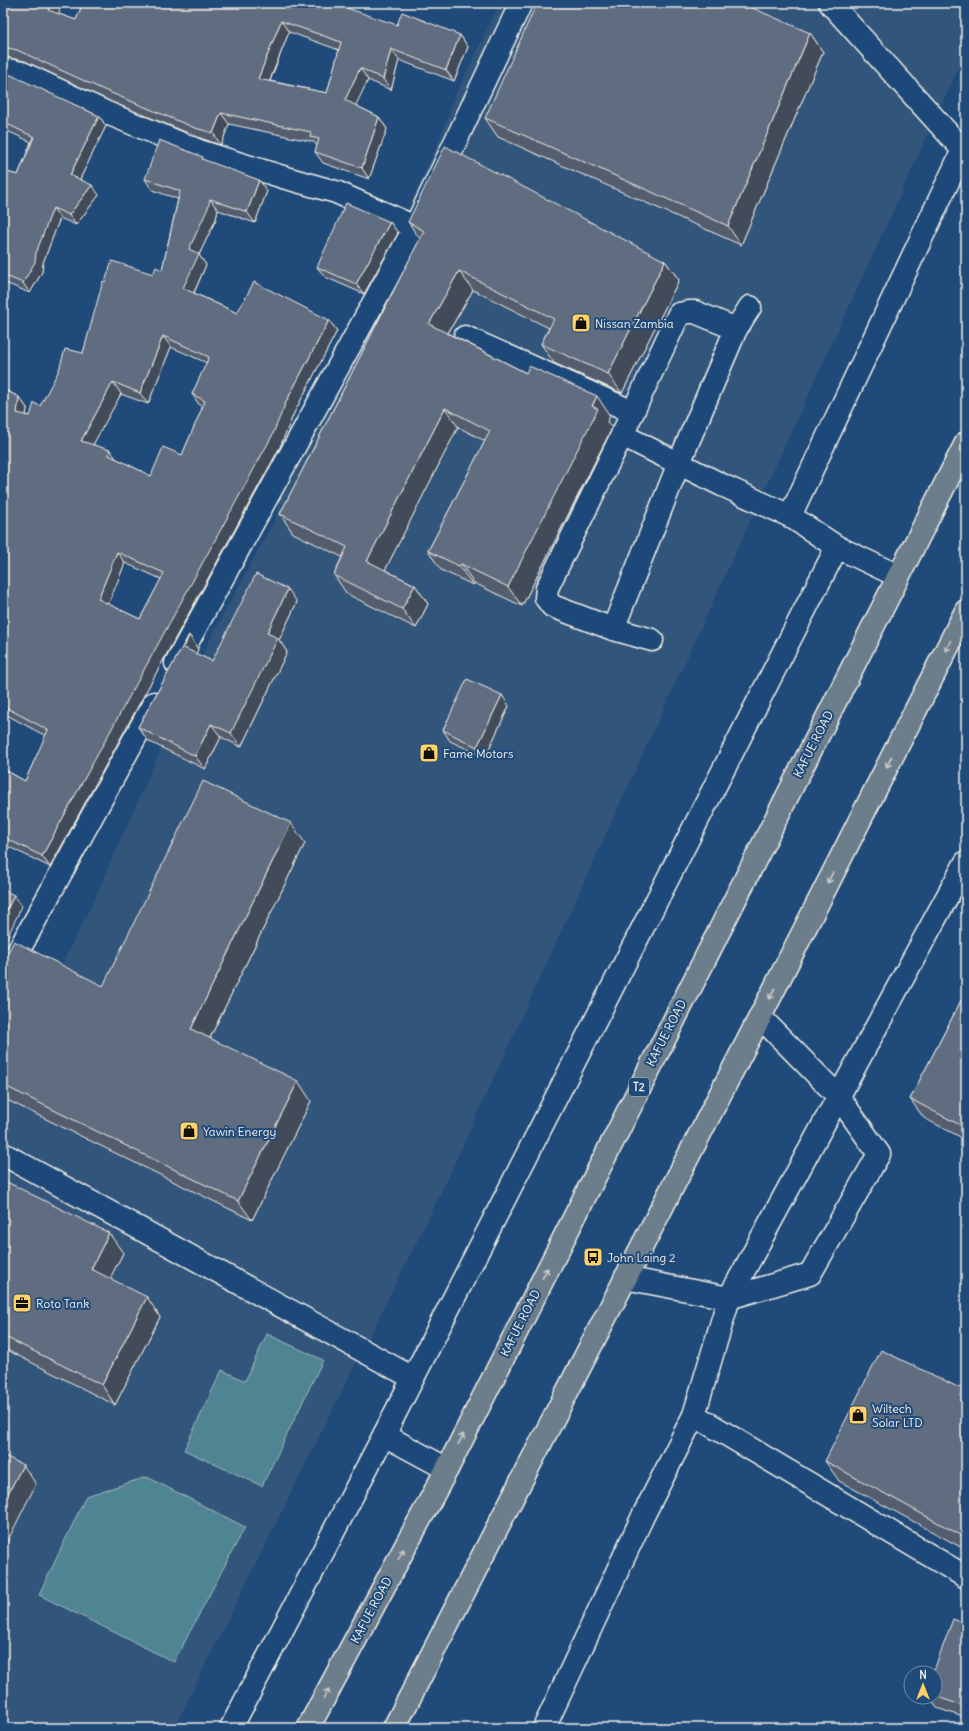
<svg xmlns="http://www.w3.org/2000/svg" width="969" height="1731" viewBox="0 0 969 1731" font-family="Delius,sans-serif">
	<style>
		.built { fill: #32547c }
		.green { fill: #508492; stroke: #a2babd }
		.lines { fill: none; stroke-linecap: round; stroke-linejoin: round }
		.minor-casing { stroke: #f4f1e8; stroke-width: 25 }
		.major-casing { stroke: #f4f1e8; stroke-width: 25 }
		.minor { stroke: #1f4a7a; stroke-width: 22 }
		.major { stroke: #6c7d8b; stroke-width: 22 }
		.wall { fill: #535d6e; stroke: #f4f1e8; fill-rule: evenodd }
		.shaded-wall { fill: #434c5a; stroke: #f4f1e8 }
		.building { fill: #606c80; stroke: #f4f1e8; fill-rule: evenodd }
		.oneway { stroke: #cbcecc }
		.labels { text-anchor: middle; dominant-baseline: central; stroke-width: 4; stroke-linejoin: round; paint-order: stroke }
		.shield { fill: #1f4a7a; stroke: #b4bfc7; stroke-width: 1 }
		.shield-label { font-size: 11px; font-weight: bold; fill: #f4f1e8 }
		.poi-label { font-size: 12px; fill: #f4f1e8; stroke: #1f4a7a; text-anchor: start }
		.street-label { font-size: 12px; fill: #f4f1e8; stroke: #1f4a7a }
	</style>
	<rect width="100%" height="100%" fill="#1f4a7a"/>
	<filter id="ink" filterUnits="userSpaceOnUse"><feTurbulence type="fractalNoise" baseFrequency=".025" numOctaves="2"/><feDisplacementMap in="SourceGraphic" scale="8" xChannelSelector="R" yChannelSelector="G"/><feConvolveMatrix kernelMatrix="1 2 1 2 8 2 1 2 1" color-interpolation-filters="sRGB"/></filter>
	<g filter="url(#ink)">
		<polygon class="built" points="500,3 966,3 966,52 441,1193 174,1728 3,1728 3,1081 92,904 208,643 277,515 286,476 300,432 417,189 441,136 454,98"/>
		<g class="green">
			<polygon points="267,1334 323,1360 262,1486 184,1450 222,1370 245,1381"/>
			<polygon points="147,1477 245,1527 174,1662 39,1595 86,1496"/>
		</g>
		<g class="lines">
			<defs>
				<g id="minor">
					<polyline points="830,3 963,150 790,516 837,547"/>
					<polyline points="3,69 22,73 107,113 199,151 286,178 336,192 415,227"/>
					<polyline points="750,307 736,329 695,312 689,312 679,314 622,435 722,485 790,516"/>
					<polyline points="465,337 633,412"/>
					<polyline points="622,435 547,588 546,598 552,606 613,629 652,640"/>
					<polyline points="613,629 679,463 736,329"/>
					<polyline points="176,663 415,227 521,3"/>
					<polyline points="3,979 154,703"/>
					<polyline points="3,1154 413,1378"/>
					<polyline points="625,1278 729,1298 810,1274 879,1154 838,1096 760,1017"/>
					<polyline points="694,1415 966,1577"/>
					<polyline points="384,1435 447,1469"/>
					<polyline points="231,1728 384,1435 837,547 898,576"/>
					<polyline points="544,1728 643,1516 694,1415 729,1298 966,862"/>
				</g>
				<g id="major">
					<polyline points="308,1728 447,1469 966,443"/>
					<polyline points="394,1728 760,1017 966,611"/>
				</g>
			</defs>
			<use href="#minor" class="minor-casing"/>
			<use href="#major" class="major-casing"/>
			<use href="#minor" class="minor"/>
			<use href="#major" class="major"/>
		</g>
		<g class="wall">
			<path d="M3 3H62L58 14 76 20 83 3 397 25 460 35 468 47 454 81 399 60 391 90 368 80 355 105 379 117 387 129 369 179 323 163 315 152 317 146 314 142 229 124 221 145 203 139 112 102 25 61 5 57H3ZM289 32 339 50 327 93 270 81Z"/>
			<polygon points="810,33 823,52 741,245 498,137 485,118"/>
			<polygon points="3,73 99,116 106,126 80,179 99,195 76,225 60,218 43,263 42,272 30,293 3,282 3,171 18,175 31,142 3,129"/>
			<path d="M206 161 267 191 255 223 218 210 216 219 199 255 206 265 194 293 237 313 329 320 337 331 294 413 280 447 50 867 3 844V769L25 781 46 736 3 713V389L19 397 27 408 26 415 30 416 40 406 83 353 105 282 153 274 162 270 178 199 152 190 145 179ZM171 347 207 363 192 394 200 406 203 407 182 455 151 476 117 459 93 444 121 394 148 404ZM125 563 161 579 140 619 108 604Z"/>
			<polygon points="390,222 398,233 364,294 325,277 317,267"/>
			<polygon points="408,222 665,261 679,280 622,393 554,363 541,344 549,328 473,290 448,333 610,416 607,422 612,428 522,606 474,583 473,585 441,570 428,551 485,441 458,427 385,570 415,585 428,604 416,628 347,594 334,575 342,557 293,533 280,514 420,239"/>
			<polygon points="297,602 279,640 287,652 241,747 221,737 205,769 148,741 138,727 189,635 198,649 196,654 212,661"/>
			<polygon points="509,706 485,757 450,741 443,730"/>
			<polygon points="305,843 210,1038 311,1101 252,1220 3,1098 3,961 103,986"/>
			<polygon points="966,991 966,1140 924,1118 910,1099"/>
			<polygon points="3,1180 123,1253 110,1278 160,1317 115,1405 3,1348"/>
			<polygon points="966,1391 966,1550 839,1481 825,1461"/>
			<polygon points="966,1624 966,1718 937,1708 929,1697 935,1697 935,1673"/>
		</g>
		<g class="shaded-wall">
			<polygon points="51,3 62,3 56,21 48,10"/>
			<polygon points="281,21 289,32 266,90 258,79"/>
			<polygon points="810,33 823,52 741,245 728,226"/>
			<polygon points="460,35 468,47 454,81 446,70"/>
			<polygon points="391,49 399,60 391,90 383,79"/>
			<polygon points="360,68 368,80 353,111 345,100"/>
			<polygon points="221,113 229,124 221,145 213,133"/>
			<polygon points="99,116 106,126 77,185 70,175"/>
			<polygon points="379,117 387,129 369,179 362,168"/>
			<polygon points="259,180 267,191 255,223 247,212"/>
			<polygon points="92,185 99,195 76,225 69,215"/>
			<polygon points="210,199 218,210 216,219 199,255 206,265 191,299 183,288 189,249"/>
			<polygon points="53,208 60,218 43,263 42,272 30,293 23,283"/>
			<polygon points="390,222 398,233 364,294 356,284"/>
			<polygon points="665,261 679,280 622,393 608,374"/>
			<polygon points="459,271 473,290 442,343 429,324"/>
			<polygon points="329,320 337,331 294,413 280,447 50,867 42,856 286,402"/>
			<polygon points="163,336 171,347 148,404 140,393"/>
			<polygon points="3,347 7,352 3,361"/>
			<polygon points="113,382 121,394 89,452 81,441"/>
			<polygon points="597,396 610,416 607,422 612,428 522,606 508,587"/>
			<polygon points="19,397 27,408 25,424 17,413"/>
			<polygon points="445,408 458,427 380,580 367,561"/>
			<polygon points="110,450 118,461 109,455"/>
			<polygon points="117,552 125,563 106,610 98,599"/>
			<polygon points="461,564 474,583 473,585 459,566"/>
			<polygon points="415,585 428,604 416,628 402,609"/>
			<polygon points="288,589 297,602 279,640 287,652 241,747 231,733 267,633"/>
			<polygon points="189,635 198,649 193,662 184,648"/>
			<polygon points="502,695 509,706 485,757 477,747"/>
			<polygon points="211,724 221,737 205,769 195,756"/>
			<polygon points="291,823 305,843 205,1048 191,1029"/>
			<polygon points="14,895 22,906 3,946 3,918"/>
			<polygon points="3,947 5,950 3,953"/>
			<polygon points="298,1081 311,1101 252,1220 238,1201"/>
			<polygon points="109,1233 123,1253 105,1288 91,1269"/>
			<polygon points="147,1297 160,1317 115,1405 102,1385"/>
			<polygon points="23,1465 36,1484 3,1550 3,1503"/>
		</g>
		<g class="building">
			<path d="M3 3H51L48 10 76 20 83 3H332L397 25 402 12 460 35 446 70 391 49 383 79 360 68 345 100 379 117 362 168 315 152 319 139 310 137 311 132 221 113 213 133 195 128 104 90 17 50 3 47ZM281 21 341 42 327 93 258 79Z"/>
			<polygon points="537,3 741,3 810,33 728,226 485,118"/>
			<polygon points="3,73 11,75 99,116 70,175 92,185 69,215 53,208 36,253 35,262 23,283 3,275 3,171 18,175 34,137 3,122"/>
			<path d="M159 140 203 157 202 159 259 180 247 212 210 199 208 208 189 249 199 254 183 288 237 313 254 282 329 320 286 402 272 436 42 856 3 837V769L25 781 48 730 3 706V389L19 397 17 413 30 416 34 403 40 406 59 370 65 349 83 353 103 281 105 282 112 261 153 274 156 267 162 270 180 191 145 179ZM163 336 209 357 192 394 205 401 182 455 163 447 151 476 109 455 110 450 81 441 113 382 140 393ZM117 552 164 573 140 619 98 599Z"/>
			<polygon points="445,146 665,261 608,374 541,344 554,319 459,271 429,324 526,373 529,366 597,396 592,406 598,409 508,587 461,564 459,566 428,551 490,431 445,408 367,561 415,585 402,609 334,575 347,547 280,514 424,231 408,222"/>
			<polygon points="346,203 390,222 356,284 317,267"/>
			<polygon points="256,574 288,589 267,633 278,638 231,733 211,724 195,756 138,727 189,635 184,648 212,661"/>
			<polygon points="467,679 502,695 477,747 443,730"/>
			<polygon points="203,781 291,823 191,1029 298,1081 238,1201 3,1085 3,961 14,941 103,986"/>
			<polygon points="3,890 14,895 3,918"/>
			<polygon points="966,991 966,1128 910,1099"/>
			<polygon points="3,1180 109,1233 91,1269 147,1297 102,1385 3,1336"/>
			<polygon points="881,1350 966,1391 966,1538 825,1461"/>
			<polygon points="3,1455 23,1465 3,1503"/>
			<polygon points="953,1619 966,1624 966,1707 935,1696 935,1673 933,1673"/>
		</g>
		<defs><path id="oneway-shaft" d="M-6 0H5M1.5-3L5.5 0L1.5 3" fill="none" stroke-width="1.6" stroke-linecap="round" stroke-linejoin="round"/></defs>
		<g class="oneway">
			<use href="#oneway-shaft" transform="translate(948 646) rotate(117)"/>
			<use href="#oneway-shaft" transform="translate(889 762) rotate(117)"/>
			<use href="#oneway-shaft" transform="translate(830 878) rotate(117)"/>
			<use href="#oneway-shaft" transform="translate(772 994) rotate(117)"/>
			<use href="#oneway-shaft" transform="translate(545 1273) rotate(-63)"/>
			<use href="#oneway-shaft" transform="translate(461 1439) rotate(-63)"/>
			<use href="#oneway-shaft" transform="translate(401 1554) rotate(-62)"/>
			<use href="#oneway-shaft" transform="translate(326 1694) rotate(-62)"/>
		</g>
	</g>
	<defs>
		<symbol id="shop-square" viewBox="-11 -11 22 22"><rect x="-9" y="-9" width="18" height="18" rx="4" fill="#ffd166" stroke="#1f4a7a"/><path d="M-5-2.5h2.3a2.7 3.5 0 0 1 5.4 0H5L5.5 6h-11ZM-1.5-2.5h3a1.5 2.3 0 0 0-3 0Z" fill="#111"/></symbol>
		<symbol id="bus-square" viewBox="-11 -11 22 22"><rect x="-9" y="-9" width="18" height="18" rx="4" fill="#ffd166" stroke="#1f4a7a"/><path d="M-5-6H5V4H4V6H2V4H-2V6H-4V4H-5ZM-3.5-4V0h7V-4ZM-3.5 1.2v1.5H-2V1.2ZM2 1.2v1.5H3.5V1.2Z" fill="#111"/></symbol>
		<symbol id="office-square" viewBox="-11 -11 22 22"><rect x="-9" y="-9" width="18" height="18" rx="4" fill="#ffd166" stroke="#1f4a7a"/><path d="M-6-3h4V-5.5h4V-3h4V5H-6ZM-1-4.5V-3h2v-1.5ZM-6 0V1H6V0Z" fill="#111"/></symbol>
	</defs>
	<g fill-rule="evenodd">
		<use href="#shop-square" x="570" y="312" width="22" height="22"/>
		<use href="#shop-square" x="418" y="742" width="22" height="22"/>
		<use href="#shop-square" x="178" y="1120" width="22" height="22"/>
		<use href="#bus-square" x="582" y="1246" width="22" height="22"/>
		<use href="#office-square" x="11" y="1292" width="22" height="22"/>
		<use href="#shop-square" x="847" y="1404" width="22" height="22"/>
	</g>
	<g class="labels">
		<rect class="shield" x="629" y="1078" width="20" height="18" rx="3"/>
		<g class="shield-label">
			<text x="639" y="1087">T2</text>
		</g>
		<g class="poi-label">
			<text x="595" y="323">Nissan Zambia</text>
			<text x="443" y="753">Fame Motors</text>
			<text x="203" y="1131">Yawin Energy</text>
			<text x="607" y="1257">John Laing 2</text>
			<text x="36" y="1303">Roto Tank</text>
			<text x="872" y="1408">Wiltech<tspan x="872" dy="14">Solar LTD</tspan></text>
		</g>
		<g class="street-label">
			<text transform="translate(813 744) rotate(-63)">KAFUE ROAD</text>
			<text transform="translate(666 1033) rotate(-63)">KAFUE ROAD</text>
			<text transform="translate(520 1323) rotate(-63)">KAFUE ROAD</text>
			<text transform="translate(371 1610) rotate(-62)">KAFUE ROAD</text>
		</g>
	</g>
	<rect width="969" height="1731" fill="none" stroke="#1f4a7a" stroke-width="16"/>
	<rect x="8" y="8" width="953" height="1715" fill="none" stroke="#f4f1e8" stroke-width="1.5" filter="url(#ink)"/>
	<g transform="translate(923 1685)"><circle r="19" fill="#1f4a7a" stroke="#748da6"/>
	<path d="M0-3L7 15L0 10L-7 15Z" fill="#ffd166"/>
	<text y="-6" font-size="11" font-weight="bold" text-anchor="middle" fill="#f4f1e8">N</text>
	</g>
</svg>
